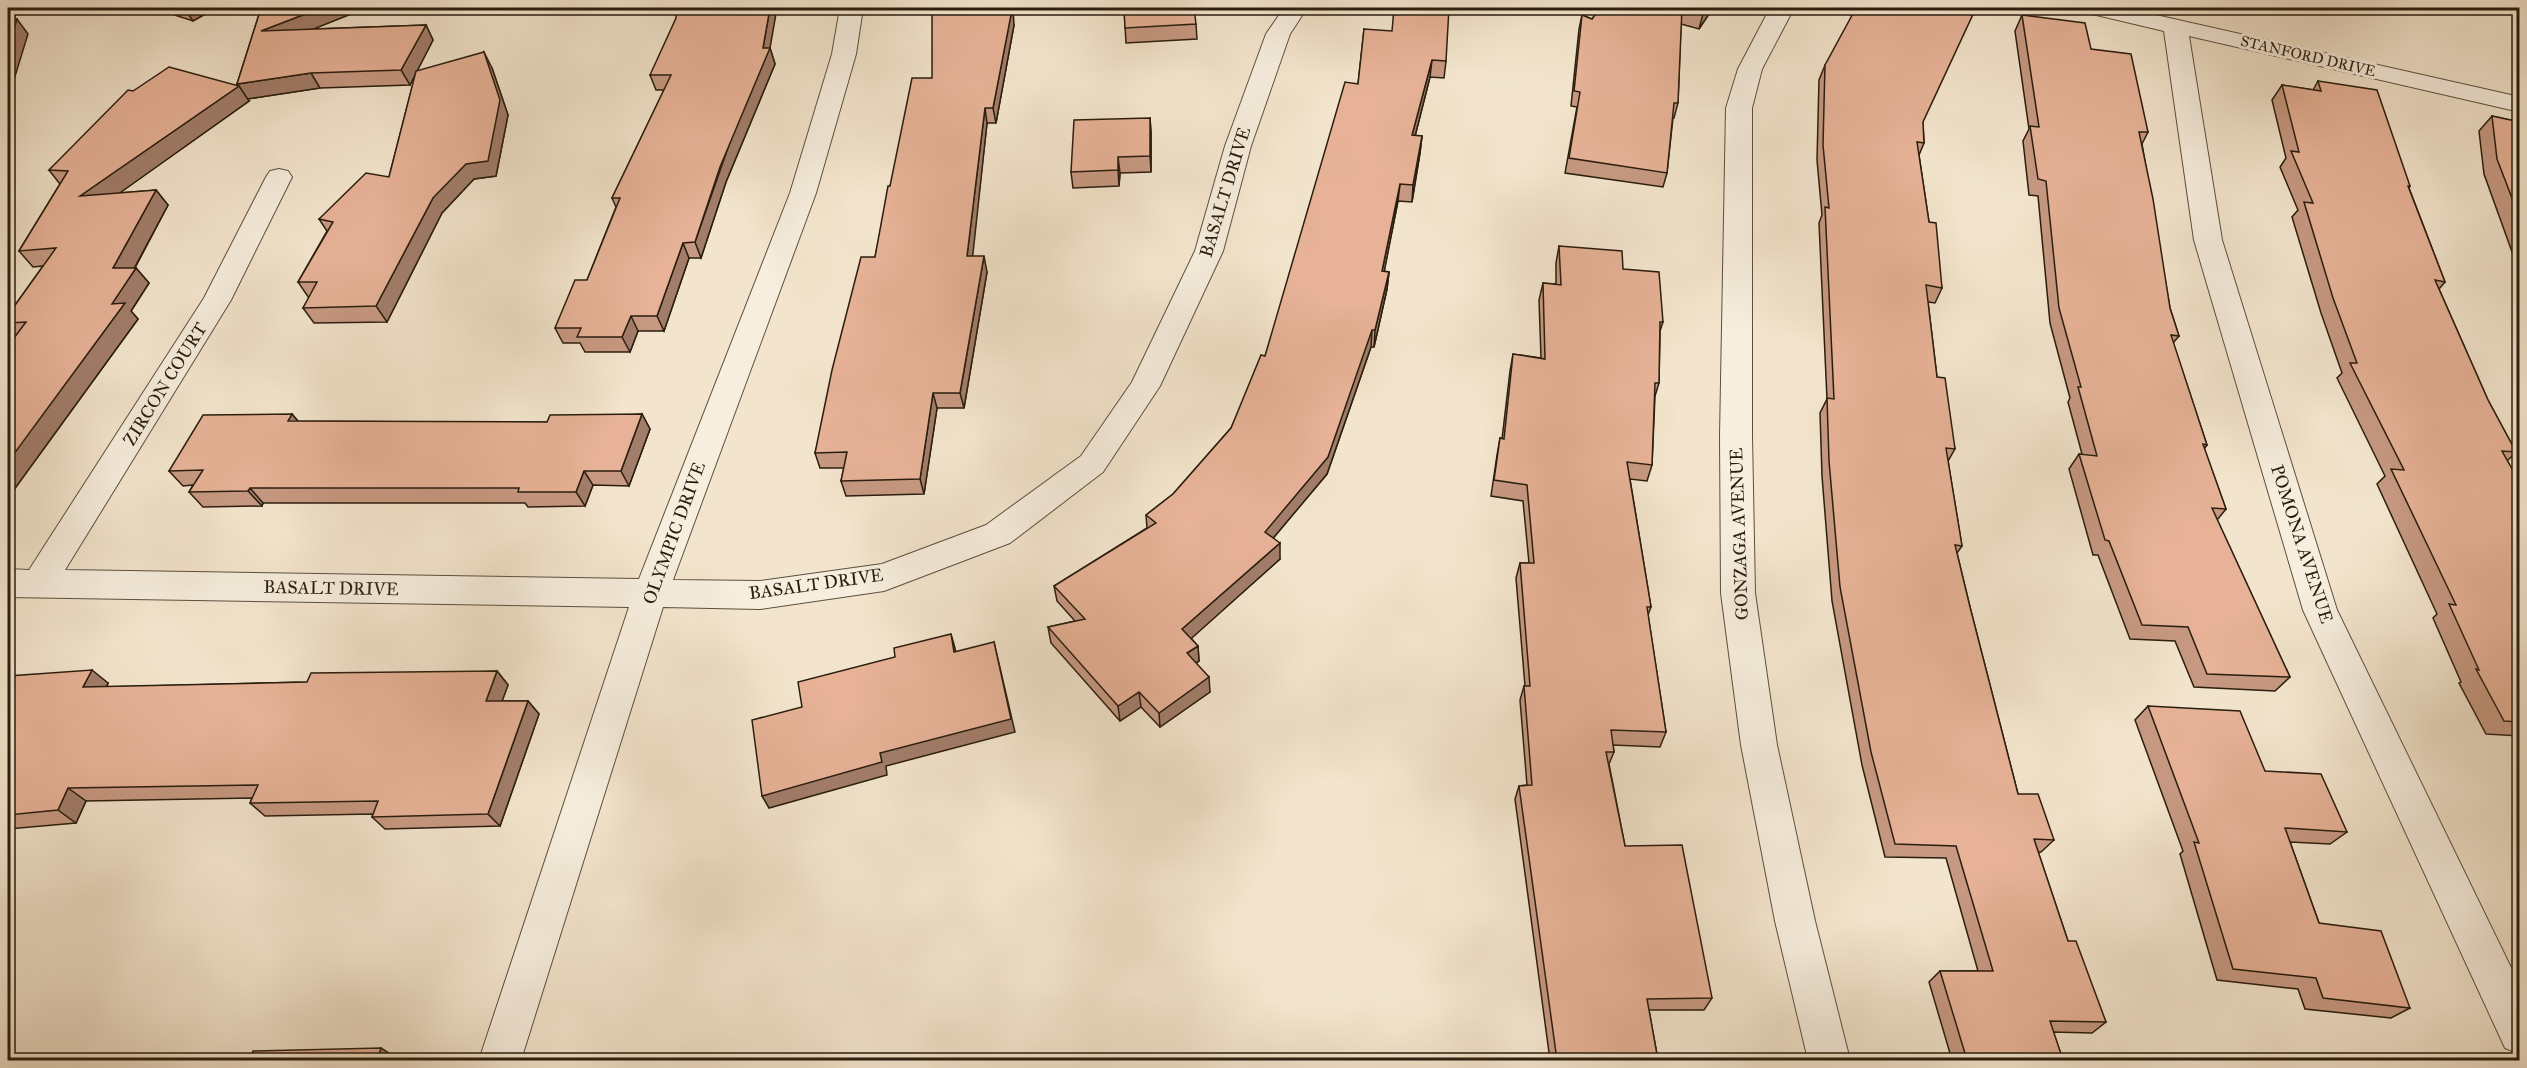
<svg xmlns="http://www.w3.org/2000/svg" width="2527" height="1068" viewBox="0 0 2527 1068" font-family="'IM FELL Great Primer',serif">
	<style>
		.lines { fill: none; stroke-linecap: round; stroke-linejoin: round }
		.street-casing { stroke: #5c4f3e; stroke-width: 2 }
		.street { fill: #f7eede; fill-rule: evenodd }
		.wall { fill: #c79982; stroke: #291d0e; stroke-width: 1.5 }
		.shaded-wall { fill: #a27d6a; stroke: #291d0e; stroke-width: 1.5 }
		.building { fill: #e7b297; stroke: #291d0e; stroke-width: 1.5 }
		.labels { text-anchor: middle; dominant-baseline: central; stroke-width: 6; stroke-linejoin: round; paint-order: stroke }
		.far-street-label { font-size: 15px; fill: #291d0e; stroke: #f7eede }
		.street-label { font-size: 18px; fill: #291d0e; stroke: #f7eede }
	</style>
	<rect width="100%" height="100%" fill="#f3e5cd"/>
	<filter id="stains"><feTurbulence type="fractalNoise" baseFrequency=".00333" numOctaves="4"/><feColorMatrix values="0 0 0 0 .2 0 0 0 0 .09 0 0 0 0 .02 0 0 0 .5 -.17"/></filter>
	<radialGradient id="worn" r=".72"><stop offset=".6" stop-color="#630" stop-opacity="0"/><stop offset="1" stop-color="#630" stop-opacity=".3"/></radialGradient>
	<g class="lines">
		<defs>
			<g id="street">
				<polygon points="840,8 863,8 856,54 816,193 673,580 760,581 882,564 986,525 1081,456 1132,382 1195,251 1225,146 1266,34 1284,8 1307,8 1290,34 1251,146 1223,251 1160,386 1103,472 1010,543 884,591 760,609 663,607 521,1060 479,1060 629,607 8,597 8,569 29,570 204,298 266,177 270,171 279,169 288,171 292,177 231,300 65,570 639,579 790,193 832,54"/>
				<polygon points="1770,8 1794,8 1762,69 1752,108 1752,436 1755,593 1777,745 1815,921 1850,1060 1808,1060 1775,921 1741,745 1721,593 1720,436 1726,108 1738,69"/>
				<polygon points="2085,8 2125,8 2520,97 2520,112 2189,36 2222,240 2337,610 2520,986 2520,1054 2505,1048 2303,610 2194,240 2164,31 2088,13"/>
			</g>
		</defs>
		<use href="#street" class="street-casing"/>
		<use href="#street" class="street"/>
	</g>
	<g class="wall">
		<polygon points="153,8 216,8 193,21"/>
		<polygon points="261,8 366,8 312,29 426,25 433,40 417,71 492,68 508,115 496,176 474,179 442,213 387,322 314,323 303,308 309,298 298,282 327,231 319,219 389,177 416,72 410,85 320,88 247,99 237,84"/>
		<polygon points="1124,8 1196,24 1197,39 1126,43"/>
		<polygon points="1600,8 1713,8 1699,29 1681,24 1678,103 1674,118 1673,118 1667,173 1663,187 1565,173 1577,107 1571,106 1579,29 1582,15 1592,19"/>
		<polygon points="2022,15 2091,49 2148,132 2142,144 2170,308 2179,336 2173,343 2207,445 2204,449 2226,509 2217,520 2290,677 2275,691 2194,687 2175,641 2130,639 2098,555 2093,555 2069,469 2079,454 2082,454 2068,402 2070,398 2050,323 2038,196 2029,195 2023,141 2029,129 2015,31"/>
		<polygon points="1014,25 996,123 987,123 972,256 987,272 964,408 937,408 924,494 846,496 841,481 844,468 820,468 815,453 875,257 890,186 932,78"/>
		<polygon points="1364,29 1446,61 1444,78 1430,77 1415,136 1422,136 1420,153 1412,202 1398,201 1384,271 1389,272 1387,289 1374,347 1371,347 1327,474 1273,538 1280,559 1191,638 1198,646 1199,661 1196,663 1210,692 1160,727 1141,707 1120,721 1051,643 1048,627 1075,621 1057,601 1054,586 1147,528 1146,515 1173,494 1231,428 1265,356 1358,84"/>
		<polygon points="770,48 775,64 726,182 701,258 689,258 664,331 638,331 630,352 585,352 580,343 563,343 555,328 587,280 616,207 612,198 664,90 656,90 650,75"/>
		<polygon points="1825,65 1923,123 1924,143 1919,155 1929,222 1942,288 1935,303 1928,302 1937,377 1955,449 1948,461 1962,546 1957,553 1970,607 2018,794 2054,840 2041,852 2038,852 2068,941 2106,1022 2092,1033 2053,1032 2063,1060 1952,1060 1929,982 1940,971 1978,971 1946,858 1885,857 1862,765 1832,601 1822,476 1820,413 1827,399 1819,223 1822,215 1817,160 1819,80"/>
		<polygon points="2318,81 2410,186 2409,188 2445,282 2439,289 2488,400 2516,452 2507,461 2520,483 2520,736 2486,734 2459,683 2461,682 2433,618 2437,614 2377,484 2385,476 2337,378 2342,373 2321,313 2292,217 2298,210 2280,167 2286,158 2272,100 2282,85 2313,90"/>
		<polygon points="133,91 249,101 119,193 156,190 168,205 135,268 136,268 149,283 131,311 138,319 13,491 8,491 8,346 15,337 8,330 8,315 43,266 33,267 19,251 60,184 49,170"/>
		<polygon points="2492,116 2520,122 2520,274 2484,174 2479,131"/>
		<polygon points="1150,118 1151,133 1151,172 1120,173 1119,186 1073,188 1071,172"/>
		<polygon points="1559,246 1623,269 1663,322 1660,331 1659,383 1655,396 1652,465 1647,481 1630,479 1651,607 1648,615 1666,732 1660,747 1613,745 1614,752 1609,764 1625,846 1712,998 1704,1010 1649,1010 1658,1060 1550,1060 1515,799 1519,786 1527,785 1520,700 1524,686 1525,686 1516,578 1520,563 1529,563 1523,501 1491,496 1497,455 1500,438 1502,439 1510,371 1513,354 1541,358 1539,300 1543,283 1556,284 1556,263"/>
		<polygon points="292,414 298,421 425,422 547,422 642,414 650,429 629,486 593,485 585,506 528,507 525,503 263,503 262,506 203,507 189,492 193,485 183,486 169,471"/>
		<polygon points="497,671 508,685 502,701 528,701 539,714 500,826 385,829 372,817 373,814 265,816 250,803 252,798 86,801 76,823 8,829 8,676 108,683 107,687 307,682"/>
		<polygon points="2148,706 2265,771 2347,832 2330,844 2290,842 2319,923 2410,1008 2391,1018 2305,1009 2298,989 2217,980 2180,854 2183,851 2135,720"/>
	</g>
	<g class="shaded-wall">
		<polygon points="8,8 16,8 13,30 17,19 28,34 8,99"/>
		<polygon points="184,8 216,8 193,21"/>
		<polygon points="321,8 366,8 271,46 261,31"/>
		<polygon points="770,8 777,8 770,48 775,64 726,182 701,258 695,242 763,48"/>
		<polygon points="1012,8 1013,8 1014,25 996,123 993,108"/>
		<polygon points="1708,8 1713,8 1699,29 1703,14"/>
		<polygon points="426,25 433,40 410,85 401,70"/>
		<polygon points="484,52 492,68 508,115 496,176 474,179 442,213 387,322 376,306 433,198"/>
		<polygon points="1432,60 1430,77 1411,152 1412,135"/>
		<polygon points="311,73 320,88 247,99 237,84"/>
		<polygon points="239,86 249,101 93,212 80,196"/>
		<polygon points="985,108 987,123 971,272 967,256"/>
		<polygon points="1150,118 1151,133 1151,172 1150,156"/>
		<polygon points="1422,136 1420,153 1412,202 1413,185"/>
		<polygon points="1118,157 1120,173 1119,186 1118,170"/>
		<polygon points="1400,184 1398,201 1381,288 1382,271"/>
		<polygon points="156,190 168,205 129,278 136,268 149,283 131,311 138,319 13,491 8,486 8,462 112,304 113,268"/>
		<polygon points="683,243 689,258 664,331 657,316"/>
		<polygon points="984,256 987,272 964,408 960,393"/>
		<polygon points="1389,272 1387,289 1374,347 1375,330"/>
		<polygon points="631,316 638,331 630,352 622,337"/>
		<polygon points="1372,330 1371,347 1327,474 1265,548 1265,532"/>
		<polygon points="933,393 937,408 924,494 920,479"/>
		<polygon points="292,414 304,429 288,421"/>
		<polygon points="642,414 650,429 629,486 621,471"/>
		<polygon points="584,471 593,485 585,506 576,492"/>
		<polygon points="250,488 263,503 262,506 248,491"/>
		<polygon points="1280,543 1280,559 1184,645 1182,629"/>
		<polygon points="951,634 955,648 958,666 954,652"/>
		<polygon points="994,642 1015,732 886,766 887,775 769,808 762,796 880,753"/>
		<polygon points="1198,646 1199,661 1188,668 1187,653"/>
		<polygon points="92,670 108,683 100,701 83,687"/>
		<polygon points="497,671 508,685 497,715 486,701"/>
		<polygon points="1209,677 1210,692 1160,727 1159,713"/>
		<polygon points="1139,692 1141,707 1120,721 1118,706"/>
		<polygon points="528,701 539,714 500,826 488,814"/>
		<polygon points="68,788 86,801 76,823 58,810"/>
		<polygon points="381,1048 398,1059 398,1060 377,1060"/>
	</g>
	<g class="building">
		<polygon points="261,8 321,8 261,31 426,25 401,70 311,73 237,84"/>
		<polygon points="676,8 770,8 763,48 770,48 720,167 695,242 683,243 657,316 631,316 622,337 577,337 581,328 555,328 575,280 587,280 620,198 612,198 671,75 650,75 676,18"/>
		<polygon points="932,8 1012,8 1012,10 993,108 985,108 967,256 984,256 960,393 933,393 920,479 841,481 847,452 815,453 832,370 861,257 875,257 888,186 890,186 912,78 932,78"/>
		<polygon points="1124,8 1194,8 1196,24 1125,28"/>
		<polygon points="1394,8 1449,8 1446,61 1432,60 1412,135 1422,136 1413,185 1400,184 1382,271 1389,272 1375,330 1372,330 1328,457 1265,532 1280,543 1182,629 1198,646 1187,653 1209,677 1159,713 1139,692 1118,706 1048,627 1085,619 1054,586 1156,523 1146,515 1173,494 1231,428 1261,355 1265,356 1345,82 1358,84 1364,29 1392,31"/>
		<polygon points="1600,8 1708,8 1703,14 1682,8 1678,103 1674,103 1667,173 1569,158 1580,92 1574,91 1582,15 1592,19"/>
		<polygon points="1856,8 1958,8 1975,10 1923,122 1924,143 1917,142 1929,222 1936,223 1942,288 1926,285 1937,377 1945,378 1955,449 1946,448 1962,546 1955,545 1970,607 2018,794 2038,794 2054,840 2034,839 2068,941 2076,941 2106,1022 2050,1021 2063,1060 1967,1060 1940,971 1993,971 1956,846 1895,844 1871,752 1840,587 1829,461 1827,398 1834,399 1825,207 1829,208 1823,145 1825,65"/>
		<polygon points="2022,15 2085,23 2091,49 2131,54 2148,132 2139,132 2153,199 2170,308 2179,336 2171,335 2207,445 2203,444 2226,509 2212,508 2290,677 2207,674 2188,627 2142,625 2109,541 2105,540 2079,454 2097,456 2078,387 2081,387 2059,308 2046,181 2038,179 2030,126 2039,127"/>
		<polygon points="17,19 8,46 8,20"/>
		<polygon points="484,52 500,100 488,161 466,164 433,198 376,306 303,308 317,282 298,282 333,222 319,219 366,173 389,177 416,71"/>
		<polygon points="169,67 239,86 80,196 156,190 113,268 136,268 112,304 125,303 8,462 8,346 26,322 8,323 8,315 56,248 19,251 68,171 49,170 128,90 133,91"/>
		<polygon points="2318,81 2377,90 2410,186 2408,186 2445,282 2435,280 2488,400 2516,452 2502,451 2520,483 2520,722 2504,721 2476,669 2479,670 2449,604 2456,605 2391,469 2404,470 2350,363 2357,363 2333,298 2304,202 2313,203 2291,151 2299,152 2282,85 2321,91"/>
		<polygon points="2492,116 2520,122 2520,219 2497,159"/>
		<polygon points="1150,118 1150,156 1118,157 1118,170 1071,172 1074,120"/>
		<polygon points="1559,246 1622,251 1623,269 1659,272 1663,322 1660,322 1659,383 1655,383 1652,465 1627,462 1651,607 1647,607 1666,732 1611,730 1614,752 1606,752 1625,846 1682,845 1712,998 1647,999 1658,1060 1557,1060 1519,786 1532,785 1524,686 1530,686 1520,563 1534,563 1527,485 1494,480 1500,438 1504,439 1513,354 1545,359 1543,283 1561,285"/>
		<polygon points="292,414 288,421 547,422 550,415 642,414 621,471 584,471 576,492 518,492 519,488 250,488 248,491 189,492 203,470 169,471 203,415"/>
		<polygon points="951,634 954,652 994,642 1011,719 880,753 882,762 762,796 752,720 802,707 798,682 895,657 894,648"/>
		<polygon points="92,670 83,687 307,682 311,673 497,671 486,701 528,701 488,814 372,817 378,801 250,803 258,785 68,788 58,810 8,815 8,676"/>
		<polygon points="2148,706 2240,711 2265,771 2321,774 2347,832 2285,828 2319,923 2381,931 2410,1008 2323,998 2316,978 2233,969 2194,842 2199,843"/>
		<polygon points="381,1048 377,1060 250,1060 253,1051"/>
	</g>
	<g class="labels">
		<g class="far-street-label">
			<text transform="translate(2308 56) rotate(13)">STANFORD DRIVE</text>
		</g>
		<g class="street-label">
			<text transform="translate(1225 192) rotate(-73)">BASALT DRIVE</text>
			<text transform="translate(165 384) rotate(-58)">ZIRCON COURT</text>
			<text transform="translate(674 533) rotate(-70)">OLYMPIC DRIVE</text>
			<text transform="translate(1739 534) rotate(-92)">GONZAGA AVENUE</text>
			<text transform="translate(2302 544) rotate(72)">POMONA AVENUE</text>
			<text transform="translate(816 584) rotate(-8)">BASALT DRIVE</text>
			<text transform="translate(331 588) rotate(1)">BASALT DRIVE</text>
		</g>
	</g>
	<rect width="2527" height="1068" fill="none" stroke="#f3e5cd" stroke-width="30"/>
	<rect x="9" y="9" width="2509" height="1050" fill="none" stroke="#291d0e" stroke-width="3"/>
	<rect x="15" y="15" width="2497" height="1038" fill="none" stroke="#291d0e" stroke-width="1.5"/>
	<rect width="100%" height="100%" filter="url(#stains)"/>
	<rect width="100%" height="100%" fill="url(#worn)"/>
</svg>
